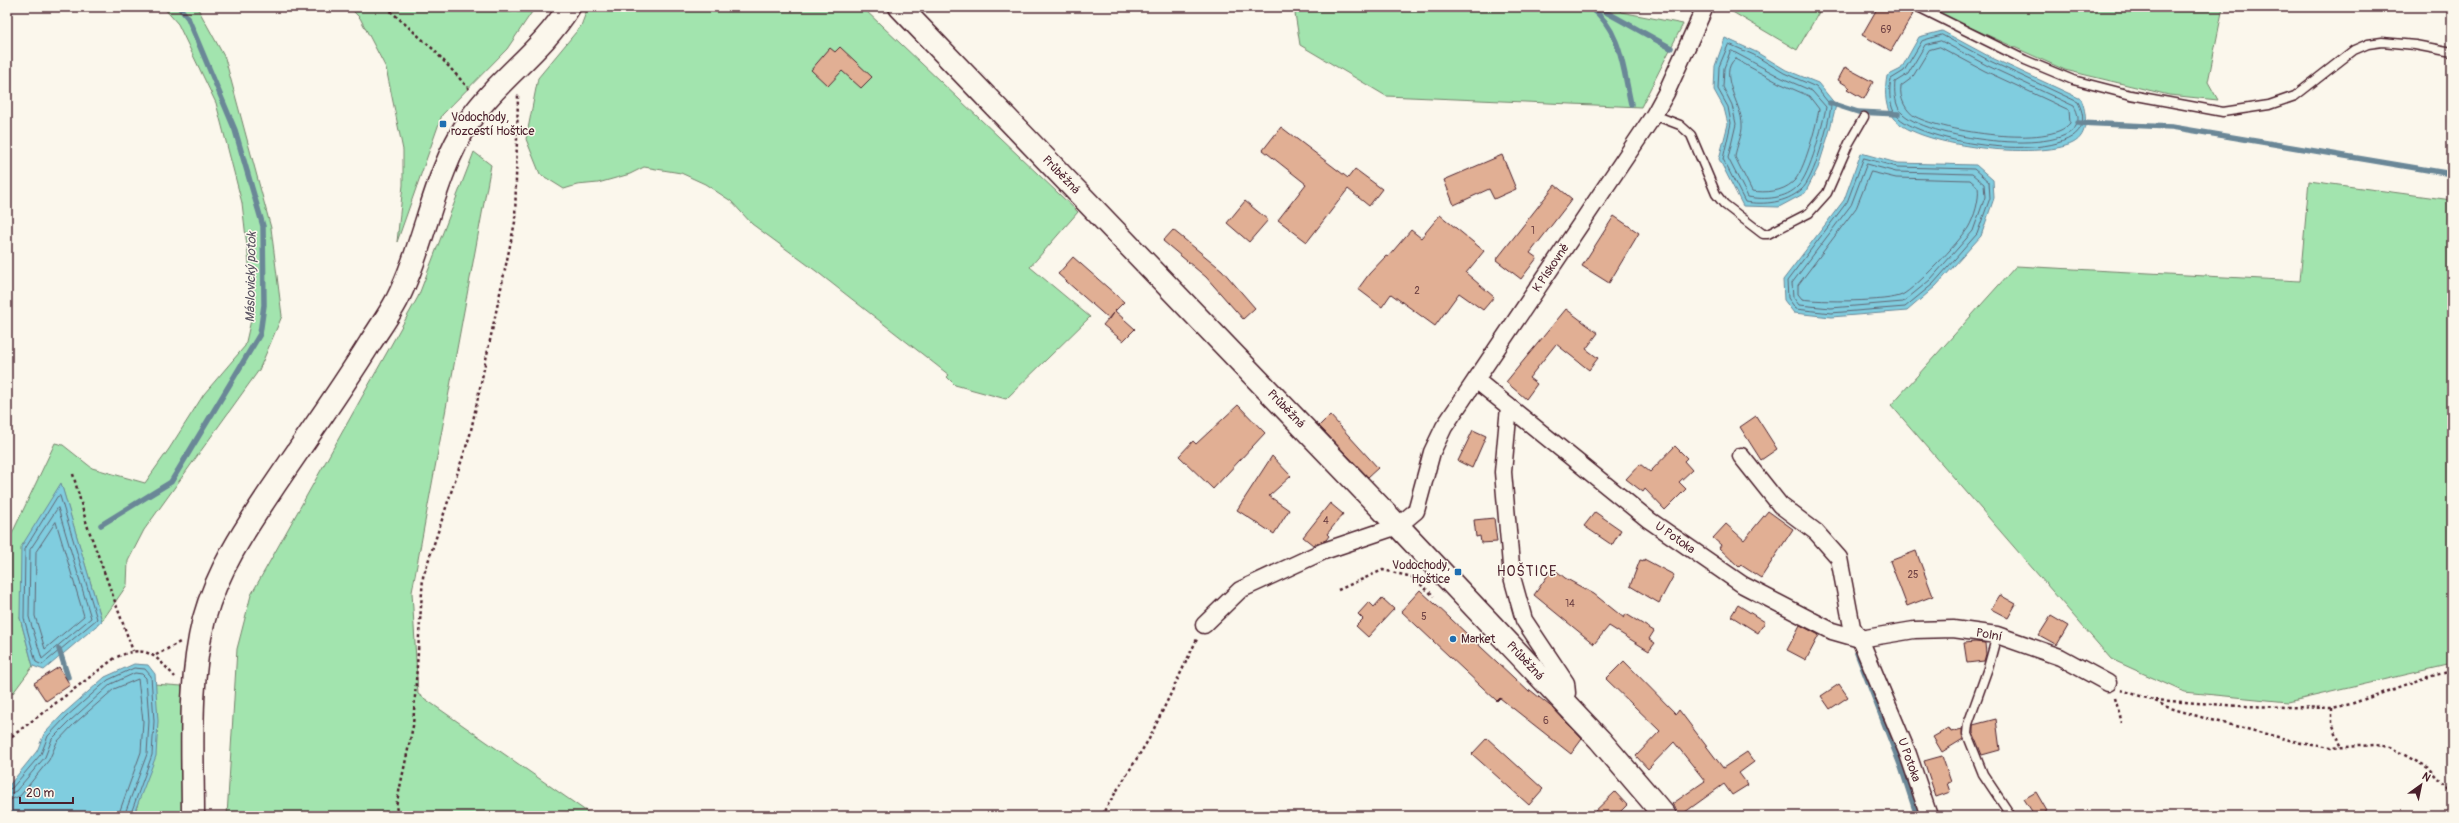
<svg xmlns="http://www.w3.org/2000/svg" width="2459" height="823" viewBox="0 0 2459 823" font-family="Pangolin,sans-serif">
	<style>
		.green { fill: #a2e4ae; stroke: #76826c }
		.water { fill: #80cddf; stroke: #6a8797 }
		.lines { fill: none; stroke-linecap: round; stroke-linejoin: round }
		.shore { stroke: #606573; stroke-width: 1 }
		.stream { stroke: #6a8797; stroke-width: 5.5 }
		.building { fill: #e1af94; stroke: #4a1f2b }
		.lane-casing { stroke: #4a1f2b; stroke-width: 11 }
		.street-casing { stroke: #4a1f2b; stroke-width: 19 }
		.secondary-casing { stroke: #4a1f2b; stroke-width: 25 }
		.path { stroke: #4a1f2b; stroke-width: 2.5; stroke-dasharray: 3 3; stroke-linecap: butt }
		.lane { stroke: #fbf7ec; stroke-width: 8 }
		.street { stroke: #fbf7ec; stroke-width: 16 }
		.secondary { stroke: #fbf7ec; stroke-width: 22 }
		.poi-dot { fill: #1f6fb2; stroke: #fbf7ec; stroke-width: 1.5 }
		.labels { text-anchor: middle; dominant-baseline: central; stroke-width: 3; stroke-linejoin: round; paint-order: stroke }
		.number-label { font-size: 10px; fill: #704345 }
		.poi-label { font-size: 12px; fill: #4a1f2b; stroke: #fbf7ec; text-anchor: start }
		.street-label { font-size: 12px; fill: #4a1f2b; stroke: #fbf7ec }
		.water-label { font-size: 13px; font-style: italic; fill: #5a5361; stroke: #fbf7ec }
		.quarter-label { font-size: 14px; letter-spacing: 1px; fill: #4a1f2b; stroke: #fbf7ec }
	</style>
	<rect width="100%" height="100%" fill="#fbf7ec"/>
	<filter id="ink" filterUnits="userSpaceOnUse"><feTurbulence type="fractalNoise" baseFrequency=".025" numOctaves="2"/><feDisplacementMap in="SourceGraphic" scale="8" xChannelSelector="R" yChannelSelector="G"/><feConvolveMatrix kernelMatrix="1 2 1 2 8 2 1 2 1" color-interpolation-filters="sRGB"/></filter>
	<g filter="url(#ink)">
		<g class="green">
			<polygon points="163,7 197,7 225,58 271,228 282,316 259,370 144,530 128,561 127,585 102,621 61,484 20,618 33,666 13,693 7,629 7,544 55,443 63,445 92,468 145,483 169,449 204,394 245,346 254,307 242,203 216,103 178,24"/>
			<polygon points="349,7 461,7 500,12 532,12 507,49 442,115 397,242 403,185 403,150 386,68 360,18"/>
			<polygon points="588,7 862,7 1078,212 1030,267 1090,317 1006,399 955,385 947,377 949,375 816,271 752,224 731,201 705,184 681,173 644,167 630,174 598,183 577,185 564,189 540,174 526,139 538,78 581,26"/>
			<polygon points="1294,7 1616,7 1621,12 1683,24 1641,107 1386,96 1300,45"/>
			<polygon points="1724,7 1822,7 1797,50"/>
			<polygon points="1925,7 2223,7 2208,82 2218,100 2169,95 2065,70"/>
			<polygon points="474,152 491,165 412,592 418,694 593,816 394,816 385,811 386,816 227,816 237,649 251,595 418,297"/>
			<polygon points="2309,181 2452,200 2452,664 2288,702 2184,692 2111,659 1891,405 2016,266 2300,281"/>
			<polygon points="154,684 182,686 182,816 133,816 137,807 155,699"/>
		</g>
		<g class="water">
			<path d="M1942 31 1992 58 2081 99C2087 113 2089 135 2073 143 2041 160 1910 147 1891 115 1884 104 1885 87 1887 76L1901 69 1919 37Z"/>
			<polygon points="1725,38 1756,52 1786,70 1818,83 1836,105 1829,133 1818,168 1805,193 1779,207 1743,206 1719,159 1728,124 1724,108 1714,90 1715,66"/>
			<polygon points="1861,153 1897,163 1976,165 1993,180 1994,198 1981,236 1936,286 1907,311 1831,317 1794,313 1784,300 1783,280 1844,200"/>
			<polygon points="61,483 102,621 44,670 33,666 20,618 21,547"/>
			<polygon points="134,664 148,665 155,674 158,721 156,756 133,816 8,816 7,788 37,751 44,734 63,714 105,677"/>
		</g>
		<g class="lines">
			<g class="shore">
				<path d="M1942 35 1990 61 2078 102C2116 175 1911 146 1894 112 1889 102 1889 89 1891 79L1904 71 1922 41Z"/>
				<path d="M1941 41 1988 66 2074 106C2108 165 1915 141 1899 109 1895 102 1894 90 1895 82L1908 74 1925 45Z"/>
				<path d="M1729 44 1754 55 1784 73 1816 87 1831 106C1829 123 1814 180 1801 190 1785 203 1765 205 1745 202L1723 159 1731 123 1728 107 1718 89 1719 67Z"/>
				<path d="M1940 47 1985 71 2069 110 2070 123C2051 149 1943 131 1916 117 1906 112 1899 98 1901 86L1912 78 1929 50Z"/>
				<path d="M1732 51 1782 78 1812 91 1826 107C1823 124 1810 175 1798 186 1786 199 1765 200 1748 197L1728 158 1736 124 1732 105 1723 87 1724 68 1730 52Z"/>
				<path d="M1735 59 1779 83 1809 96 1819 109C1817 123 1804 173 1793 182 1782 192 1766 193 1752 191L1735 157C1736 146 1743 135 1742 124 1742 105 1717 74 1735 59Z"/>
				<polygon points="1864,158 1897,167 1974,169 1989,182 1990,198 1977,234 1933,284 1905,307 1831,313 1796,309 1788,298 1787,281 1847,202"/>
				<polygon points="1867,164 1896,172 1972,174 1984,184 1985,197 1973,231 1930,280 1903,302 1831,308 1799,305 1793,297 1792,283 1851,205"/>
				<path d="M1871 172 1896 178 1970 180 1978 187C1980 199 1974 218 1968 228 1958 243 1917 287 1902 295 1889 302 1818 302 1802 299L1798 294V285L1856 208Z"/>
				<polygon points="60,496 97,619 42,665 36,662 24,618 25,549 57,497"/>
				<polygon points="58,508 91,618 42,659 29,617 30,550"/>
				<polygon points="56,522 84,616 45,649 35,616 36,552"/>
				<polyline points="7,790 12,788 41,754 48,736 66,717 108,680 134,668 145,669 151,676 154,721 152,755 130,816"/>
				<polyline points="7,795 16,791 45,757 52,739 70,721 111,684 135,673 142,674 146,678 149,721 147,754 124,816"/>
				<polyline points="7,801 20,796 49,760 57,742 73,725 114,689 138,679 143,721 141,752 118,816"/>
			</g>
			<g class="stream">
				<path d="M1590 7C1621 29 1623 69 1631 104"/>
				<polyline points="1597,7 1671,48"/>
				<polyline points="1830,103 1858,112 1898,114"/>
				<polyline points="2078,123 2172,127 2452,174"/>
				<polyline points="101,525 171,482 260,334 264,305 263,226 235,130 188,18 179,7"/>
				<polyline points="59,649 68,677"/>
				<polyline points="1857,653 1901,767 1917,816"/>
			</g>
		</g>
		<g class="building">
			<polygon points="1878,7 1902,7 1913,14 1891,51 1862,35"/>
			<polygon points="840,47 872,77 861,88 842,71 828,86 811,70 830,48 835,52"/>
			<polygon points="1845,67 1873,82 1864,99 1847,89 1849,87 1838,80"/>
			<polygon points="1281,127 1348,178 1355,169 1382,189 1369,206 1348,189 1307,242 1278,220 1306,184 1263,150"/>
			<polygon points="1502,155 1516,189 1494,199 1489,189 1454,205 1444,180"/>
			<polygon points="1555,185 1572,199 1530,253 1537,258 1521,279 1496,260"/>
			<polygon points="1245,201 1268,220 1249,242 1227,223"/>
			<polygon points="1440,215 1484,251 1466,273 1494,297 1483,310 1459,293 1435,326 1391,294 1382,307 1358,289 1369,274 1386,256 1388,257 1411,230 1421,238"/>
			<polygon points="1614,216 1639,233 1609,283 1582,266"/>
			<polygon points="1173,230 1222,270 1255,308 1243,319 1206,277 1163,241"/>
			<polygon points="1073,257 1124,302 1115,311 1135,329 1123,341 1103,325 1113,313 1109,319 1058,274"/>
			<polygon points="1566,309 1598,333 1586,349 1598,358 1589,370 1556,344 1529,378 1537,384 1526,399 1506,382"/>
			<polygon points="1238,405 1265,433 1213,489 1179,456 1193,441 1196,444"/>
			<polygon points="1330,415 1378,468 1368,477 1319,426"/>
			<polygon points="1756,416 1777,449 1761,460 1740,427"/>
			<polygon points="1473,430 1486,436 1472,468 1458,461"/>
			<polygon points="1675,446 1687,458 1684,461 1692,470 1679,482 1686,489 1665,510 1645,489 1643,492 1626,479 1640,464 1650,472"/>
			<polygon points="1272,456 1291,476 1269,496 1289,510 1274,534 1237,510"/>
			<polygon points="1330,503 1343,514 1327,534 1329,536 1326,540 1313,545 1303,537"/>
			<polygon points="1768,511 1793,529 1761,578 1741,565 1739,567 1719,548 1721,545 1713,538 1726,524 1744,540"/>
			<polygon points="1595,512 1621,530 1612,545 1584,526"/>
			<polygon points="1494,518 1497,542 1481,543 1480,536 1476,537 1474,520"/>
			<polygon points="1916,551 1933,596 1907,606 1890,561"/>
			<polygon points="1644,559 1674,575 1659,603 1630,586 1640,560 1644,561"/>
			<polygon points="1553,568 1565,578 1594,594 1624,618 1626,614 1654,631 1649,639 1655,643 1649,651 1609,626 1594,644 1534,595"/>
			<polygon points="1420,590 1529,692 1530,690 1554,709 1582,739 1571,754 1500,698 1497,701 1401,611"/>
			<polygon points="2000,595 2016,604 2008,618 1991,609"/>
			<polygon points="1382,598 1394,609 1368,637 1356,626 1363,619 1358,614 1369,602 1374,607"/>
			<polygon points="1738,605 1765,622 1758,633 1731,616"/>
			<polygon points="2051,616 2068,626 2057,645 2039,635"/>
			<polygon points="1800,625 1819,635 1806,660 1787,650"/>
			<polygon points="1975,642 1985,643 1986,654 1984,661 1967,663 1964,643"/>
			<polygon points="1624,661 1676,714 1679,710 1723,768 1747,752 1754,762 1739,773 1748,785 1732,795 1724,784 1681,815 1672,804 1705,781 1674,742 1648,769 1636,756 1660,731 1606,679"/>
			<polygon points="59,667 70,685 46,701 34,683"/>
			<polygon points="1839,684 1848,697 1830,709 1821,696"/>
			<polygon points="1996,719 2000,750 1982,755 1973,733 1973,725"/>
			<polygon points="1949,728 1951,732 1962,729 1963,739 1942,752 1933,737"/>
			<polygon points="1487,738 1543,789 1529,805 1472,754"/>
			<polygon points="1942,756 1951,782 1947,783 1950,792 1936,797 1924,761"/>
			<polygon points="1615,792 1627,805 1616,816 1590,816"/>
			<polygon points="2036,792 2047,811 2038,816 2035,816 2024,799"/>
		</g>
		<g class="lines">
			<defs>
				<g id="lane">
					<polyline points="1918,7 2025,60 2073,80 2131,95 2223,112 2269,105 2295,96 2354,50 2368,44 2382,42 2415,45 2452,52"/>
					<polyline points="1654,115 1680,125 1691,135 1716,194 1724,204 1763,234 1768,234 1809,213 1827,193 1849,143 1864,117"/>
					<polyline points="1997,635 1988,668 1968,724 1967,734 1983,774 2011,816"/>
				</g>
				<g id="street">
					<polyline points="1476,380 1649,520 1743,585 1832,631 1860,639 1914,630 1953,629 1997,635 2060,657 2108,683"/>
					<polyline points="1509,407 1503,472 1512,577 1524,620 1566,683 1567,693 1563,701"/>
					<polyline points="1741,456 1780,505 1816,532 1839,558 1852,627 1860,639 1908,754 1929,816"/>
					<polyline points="1204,625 1240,590 1324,551 1398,526 1416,511 1432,452 1444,427 1654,115 1666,93 1705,7"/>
				</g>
				<g id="secondary">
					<polyline points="900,7 1398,526 1600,740 1665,816"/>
					<path d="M193 816C193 751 188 682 204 619 217 571 245 529 272 489 305 440 339 393 370 343 379 329 389 315 397 300 426 242 433 175 469 121 498 79 542 51 569 7"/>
				</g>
			</defs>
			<use href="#lane" class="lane-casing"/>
			<use href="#street" class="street-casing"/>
			<use href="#secondary" class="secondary-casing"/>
			<g class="path">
				<polyline points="386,7 433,49 470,90"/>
				<polyline points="1679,7 1686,10"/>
				<polyline points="73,474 87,525 133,651"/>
				<polyline points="1338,590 1383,570 1412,577 1434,596"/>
				<polyline points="156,655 180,642"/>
				<polyline points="2121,690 2153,700 2167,707 2204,718 2301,743 2331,748 2375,745 2390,747 2430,769 2452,792"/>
				<polyline points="2115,698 2122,723"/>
				<polyline points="2155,700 2241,706 2332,708 2351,704 2424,678 2452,671"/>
				<polyline points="2332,708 2332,723 2342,748"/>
				<path d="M7 740 115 658C146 643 155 655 175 677"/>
				<polyline points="398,816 396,806 413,726 423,577 470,435 515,222 518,95"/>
				<polyline points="1101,816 1149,739 1197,639"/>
			</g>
			<use href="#lane" class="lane"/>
			<use href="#street" class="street"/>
			<use href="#secondary" class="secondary"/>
		</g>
	</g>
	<g class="poi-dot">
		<rect x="439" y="120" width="8" height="8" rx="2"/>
		<rect x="1454" y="568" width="8" height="8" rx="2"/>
		<circle cx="1453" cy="639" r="4"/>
	</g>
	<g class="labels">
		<g class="number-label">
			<text x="1886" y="30">69</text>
			<text x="1533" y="231">1</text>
			<text x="1417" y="291">2</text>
			<text x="1326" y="521">4</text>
			<text x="1913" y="575">25</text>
			<text x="1570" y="604">14</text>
			<text x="1424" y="617">5</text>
			<text x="1546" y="721">6</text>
		</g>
		<g class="poi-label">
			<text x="451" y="117">Vodochody,<tspan x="451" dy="14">rozcestí Hoštice</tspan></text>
			<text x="1450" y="565" text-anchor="end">Vodochody,<tspan x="1450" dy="14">Hoštice</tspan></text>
			<text x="1461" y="639">Market</text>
		</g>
		<g class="street-label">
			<text transform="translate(1061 175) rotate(46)">Průběžná</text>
			<text transform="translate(1551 268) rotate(-56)">K Pískovně</text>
			<text transform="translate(1286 409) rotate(46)">Průběžná</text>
			<text transform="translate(1675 538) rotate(35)">U Potoka</text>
			<text transform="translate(1989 635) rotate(10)">Polní</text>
			<text transform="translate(1525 661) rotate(47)">Průběžná</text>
			<text transform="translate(1909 760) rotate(70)">U Potoka</text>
		</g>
		<g class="water-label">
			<text transform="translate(251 277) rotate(-89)">Máslovický potok</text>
		</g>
		<g class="quarter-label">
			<text x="1527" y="571">HOŠTICE</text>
		</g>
	</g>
	<rect width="2459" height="823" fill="none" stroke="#fbf7ec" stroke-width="24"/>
	<rect x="12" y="12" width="2435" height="799" fill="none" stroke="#4a1f2b" stroke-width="1.5" filter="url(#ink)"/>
	<g transform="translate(2421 785) rotate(33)" stroke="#fbf7ec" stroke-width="3" paint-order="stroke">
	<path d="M0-3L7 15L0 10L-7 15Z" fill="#4a1f2b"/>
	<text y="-6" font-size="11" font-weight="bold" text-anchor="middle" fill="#4a1f2b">N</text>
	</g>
	<path d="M20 797v6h53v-6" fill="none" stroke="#4a1f2b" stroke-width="2"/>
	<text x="26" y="797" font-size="12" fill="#4a1f2b" stroke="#fbf7ec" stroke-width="3" paint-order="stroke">20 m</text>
</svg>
